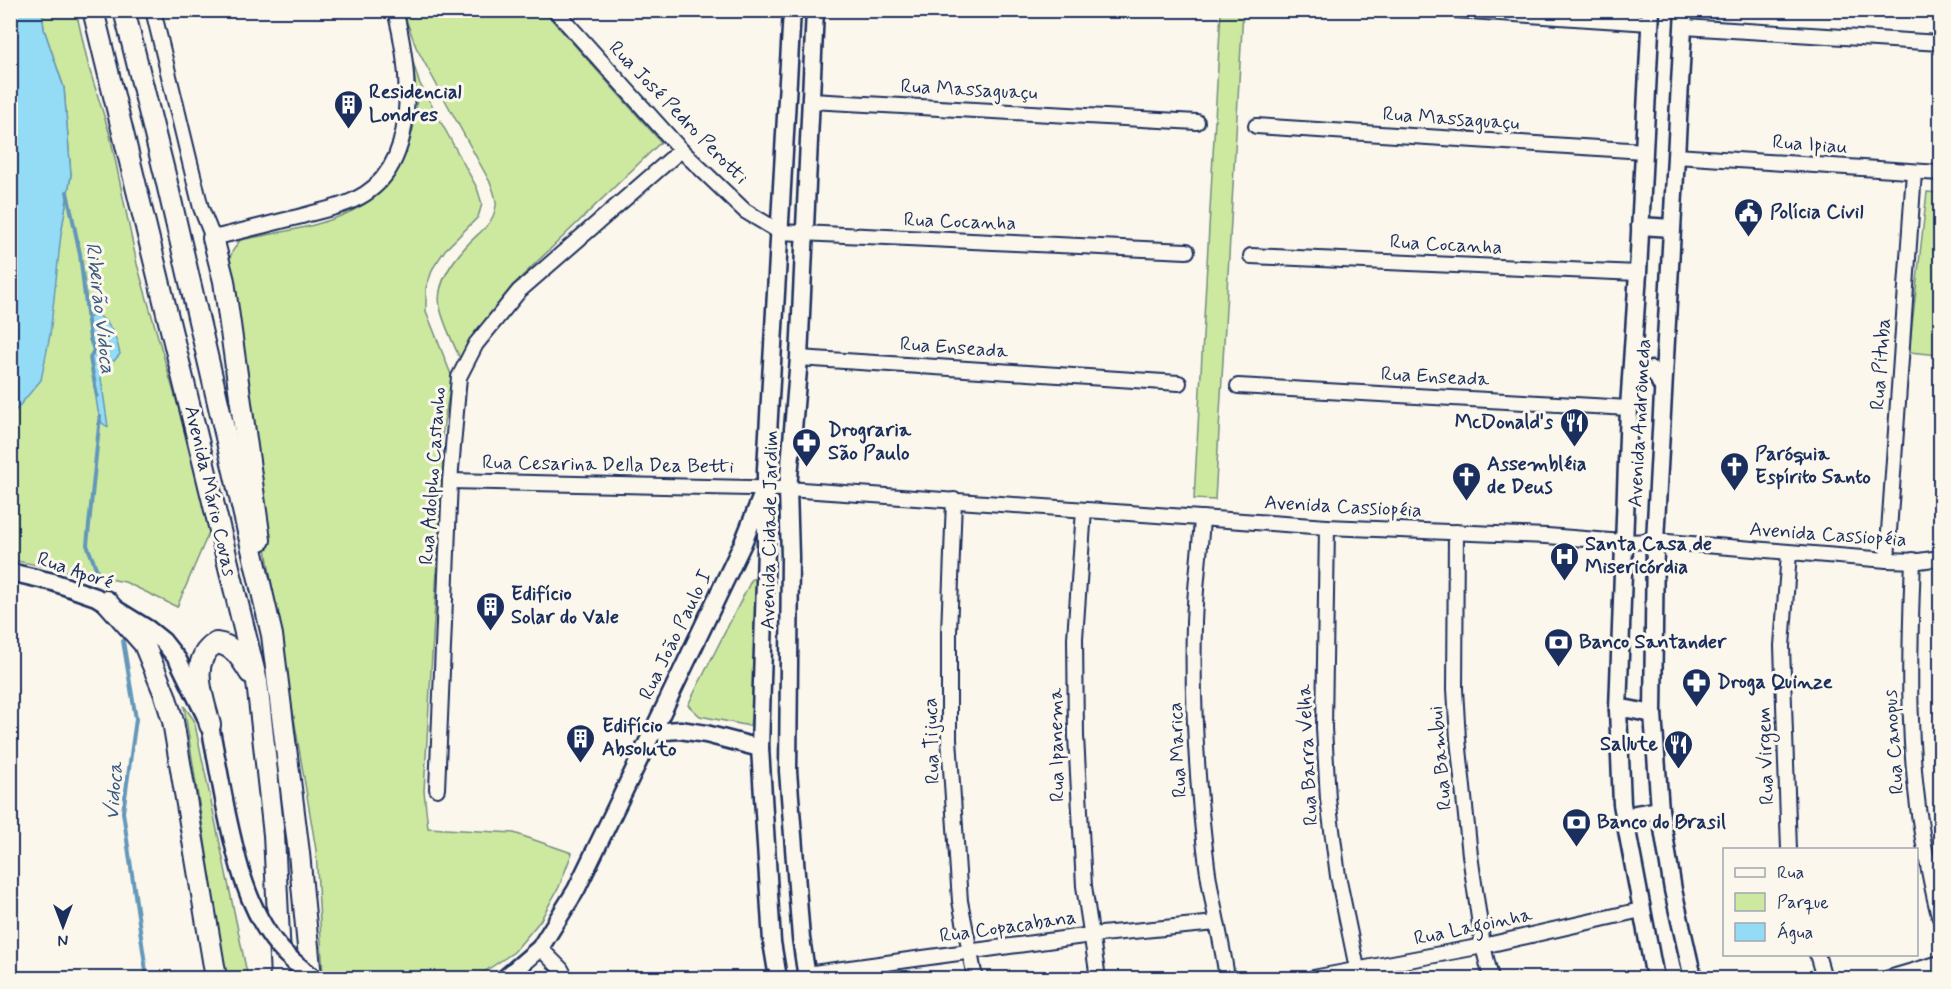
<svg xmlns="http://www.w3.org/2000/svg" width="1951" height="989" viewBox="0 0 1951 989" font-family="Mynerve,sans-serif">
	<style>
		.green { fill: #cde9a0; stroke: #748c7f; stroke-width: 1.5 }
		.water { fill: #94dcf6; stroke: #6497b9; stroke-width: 1.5 }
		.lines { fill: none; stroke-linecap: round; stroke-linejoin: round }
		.stream { stroke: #6497b9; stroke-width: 4 }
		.minor-casing { stroke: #1b2f5e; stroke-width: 18 }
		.major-casing { stroke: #1b2f5e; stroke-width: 21 }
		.highway-casing { stroke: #1b2f5e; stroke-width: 24 }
		.minor { stroke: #fbf7ec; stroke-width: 14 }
		.major { stroke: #fbf7ec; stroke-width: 16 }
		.highway { stroke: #fbf7ec; stroke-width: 20 }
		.major-bridge-casing { stroke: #1b2f5e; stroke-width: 21; stroke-linecap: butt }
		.major-bridge { stroke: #fbf7ec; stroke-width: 16 }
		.labels { text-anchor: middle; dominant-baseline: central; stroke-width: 6; stroke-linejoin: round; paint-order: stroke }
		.street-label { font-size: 20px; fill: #1b2f5e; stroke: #fbf7ec }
		.poi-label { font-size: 20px; font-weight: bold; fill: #1b2f5e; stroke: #fbf7ec; text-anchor: start }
		.water-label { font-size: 21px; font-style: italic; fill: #395a84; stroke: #fbf7ec }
	</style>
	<rect width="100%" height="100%" fill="#fbf7ec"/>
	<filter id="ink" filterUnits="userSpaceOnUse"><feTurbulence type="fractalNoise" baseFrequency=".0167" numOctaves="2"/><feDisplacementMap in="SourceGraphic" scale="12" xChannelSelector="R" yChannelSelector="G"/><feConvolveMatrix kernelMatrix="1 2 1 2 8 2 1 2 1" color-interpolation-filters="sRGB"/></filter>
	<g filter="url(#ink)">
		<g class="green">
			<polygon points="42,11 76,11 89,68 110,135 137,264 212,525 177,607 125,582 11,560 11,416 14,412 61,233 71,175 64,88 44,29"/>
			<path d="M403 11H544L661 142 512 286 470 340 460 359C454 344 443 323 440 307 435 283 454 259 470 242 482 230 493 224 496 206 497 199 493 190 491 184L416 47Z"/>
			<polygon points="1221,11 1243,11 1215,500 1194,499"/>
			<path d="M413 62 419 82 477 188 482 204 478 217 445 250 433 268 426 288V311L452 377 441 441 443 467 424 791 428 828 514 833 572 853 559 887 540 921 514 952 475 978H327L323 976 316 850 268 562 228 265 232 252 240 240C327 223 400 219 416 113 418 97 414 78 413 62Z"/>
			<polygon points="1927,192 1940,193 1940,355 1909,352"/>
			<polygon points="759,578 765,582 750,726 700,716 688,705 752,579"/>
			<polygon points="184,706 194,720 248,978 226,978"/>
		</g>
		<g class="water">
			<polygon points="11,10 42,11 44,29 64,88 71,175 61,234 50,335 41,380 11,416"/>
			<path d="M97 314C112 325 116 336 120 354L114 361 104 359 99 364 108 427 102 423 98 411 90 358 94 350 90 339 88 318Z"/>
		</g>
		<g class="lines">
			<g class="stream">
				<polyline points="67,192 80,254 90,339 94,350 90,358 97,396"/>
				<polyline points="98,573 87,545 100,416"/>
				<polyline points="123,641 136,719 123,812 147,978"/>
			</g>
			<defs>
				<g id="minor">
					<path d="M153 10 201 208 213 238C243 231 272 223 302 216 319 211 338 208 354 200 422 169 410 69 395 10"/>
					<polyline points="555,10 681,150 745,211 780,232 1187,251"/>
					<polyline points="1455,10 1650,23"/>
					<polyline points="1684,27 1940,43"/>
					<polyline points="811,101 1197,122"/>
					<polyline points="1256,126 1644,151"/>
					<polyline points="1676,156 1940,173"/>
					<polyline points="1251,256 1638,273"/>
					<polyline points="799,358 1179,383"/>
					<polyline points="1238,386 1629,408"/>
					<polyline points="450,481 788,489 1327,527 1547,536 1623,542 1655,541 1887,560 1919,561 1940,558"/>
					<polyline points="954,500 949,633 949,739 960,901 975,978"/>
					<polyline points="1084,510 1075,638 1076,736 1084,886 1098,978"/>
					<path d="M1202 518C1200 553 1195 589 1194 623 1192 704 1197 786 1207 866 1212 904 1222 941 1227 978"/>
					<polyline points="1327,527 1324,728 1328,799 1338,876 1359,978"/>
					<polyline points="1456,532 1455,689 1458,739 1470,855 1483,946 1491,978"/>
					<polyline points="1789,553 1782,646 1789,850"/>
					<polyline points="1887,560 1914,172"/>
					<path d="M1913 560C1909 661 1906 761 1927 860 1931 880 1934 899 1940 918"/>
					<polyline points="437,789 450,481 459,377 476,344 519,291 681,150"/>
					<polyline points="540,948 561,969 566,978"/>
					<polyline points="1817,954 1824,978"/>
					<polyline points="806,974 1091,935 1216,923"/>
					<polyline points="1313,978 1483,946 1641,910"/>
					<polyline points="1889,978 1940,963"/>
				</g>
				<g id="major">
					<polyline points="1651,10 1638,273 1629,408 1618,710 1622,804 1655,978"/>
					<polyline points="1684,10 1655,541 1653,714 1660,810 1673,890 1693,978"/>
					<polyline points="1640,226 1672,228"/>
					<polyline points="1631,381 1637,373 1651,370 1656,374 1662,386"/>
					<polyline points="10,572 53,582 96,597 148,629 163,641 178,660 210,725 226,810"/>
					<polyline points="1618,710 1628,709 1653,714"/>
					<polyline points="652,732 680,730 706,734 760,748"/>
					<polyline points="1626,821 1636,814 1660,810"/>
					<polyline points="505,978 540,948 576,890 669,698 743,543 761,498"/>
					<polyline points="778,978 772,942 760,748 766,548 766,469 792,10"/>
					<polyline points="807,978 801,938 788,771 790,557 788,489 799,358 815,10"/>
				</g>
				<g id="highway">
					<polyline points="93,10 257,682 274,835 281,978"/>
					<polyline points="124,10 166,179 272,635 299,853 311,978"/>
					<polyline points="213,238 224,281 260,540"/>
					<polyline points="106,601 144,644 165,695 173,721 216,978"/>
					<path d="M210 725C204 699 187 660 216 643 234 645 241 659 250 673"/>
				</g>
			</defs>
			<use href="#minor" class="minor-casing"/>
			<use href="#major" class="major-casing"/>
			<use href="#highway" class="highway-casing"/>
			<use href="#minor" class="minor"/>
			<use href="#major" class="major"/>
			<use href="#highway" class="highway"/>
			<defs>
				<path id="major-bridge" d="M226 810C236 857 247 910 279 947 289 959 302 969 314 978"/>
			</defs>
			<use href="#major-bridge" class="major-bridge-casing"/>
			<use href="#major-bridge" class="major-bridge"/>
		</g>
	</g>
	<defs>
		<symbol id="building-pin" viewBox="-11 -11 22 30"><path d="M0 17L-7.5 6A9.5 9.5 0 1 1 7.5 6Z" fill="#1b2f5e" stroke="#fbf7ec"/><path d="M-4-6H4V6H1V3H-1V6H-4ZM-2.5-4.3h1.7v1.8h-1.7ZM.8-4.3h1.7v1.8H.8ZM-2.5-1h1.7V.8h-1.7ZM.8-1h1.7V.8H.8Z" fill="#fff"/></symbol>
		<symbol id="civic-pin" viewBox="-11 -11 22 30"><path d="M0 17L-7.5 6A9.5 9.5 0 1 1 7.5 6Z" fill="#1b2f5e" stroke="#fbf7ec"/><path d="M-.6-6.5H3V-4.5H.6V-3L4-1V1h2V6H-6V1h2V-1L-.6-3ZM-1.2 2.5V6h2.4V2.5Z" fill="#fff"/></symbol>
		<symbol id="restaurant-pin" viewBox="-11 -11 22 30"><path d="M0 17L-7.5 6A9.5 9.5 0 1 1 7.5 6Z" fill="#1b2f5e" stroke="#fbf7ec"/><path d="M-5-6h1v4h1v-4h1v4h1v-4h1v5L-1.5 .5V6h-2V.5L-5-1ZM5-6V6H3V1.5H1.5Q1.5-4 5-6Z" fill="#fff"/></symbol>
		<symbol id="pharmacy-pin" viewBox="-11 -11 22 30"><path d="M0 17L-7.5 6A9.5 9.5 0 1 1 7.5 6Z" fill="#1b2f5e" stroke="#fbf7ec"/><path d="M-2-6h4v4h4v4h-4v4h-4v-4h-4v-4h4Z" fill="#fff"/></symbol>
		<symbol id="church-pin" viewBox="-11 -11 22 30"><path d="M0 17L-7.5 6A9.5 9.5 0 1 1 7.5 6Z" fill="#1b2f5e" stroke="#fbf7ec"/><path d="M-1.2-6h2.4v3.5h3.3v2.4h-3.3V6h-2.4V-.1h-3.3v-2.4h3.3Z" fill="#fff"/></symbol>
		<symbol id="hospital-pin" viewBox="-11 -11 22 30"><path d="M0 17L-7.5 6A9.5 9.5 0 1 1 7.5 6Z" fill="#1b2f5e" stroke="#fbf7ec"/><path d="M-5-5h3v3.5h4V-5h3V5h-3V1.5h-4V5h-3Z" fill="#fff"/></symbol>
		<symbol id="bank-pin" viewBox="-11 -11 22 30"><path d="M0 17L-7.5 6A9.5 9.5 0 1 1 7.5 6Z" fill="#1b2f5e" stroke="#fbf7ec"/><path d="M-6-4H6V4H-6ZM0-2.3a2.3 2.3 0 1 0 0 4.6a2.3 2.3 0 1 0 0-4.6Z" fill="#fff"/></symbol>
	</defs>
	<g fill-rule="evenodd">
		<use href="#building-pin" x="332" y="88" width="33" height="45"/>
		<use href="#civic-pin" x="1732" y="196" width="33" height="45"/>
		<use href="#restaurant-pin" x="1558" y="406" width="33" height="45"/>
		<use href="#pharmacy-pin" x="790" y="426" width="33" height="45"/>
		<use href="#church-pin" x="1718" y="450" width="33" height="45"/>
		<use href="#church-pin" x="1450" y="460" width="33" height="45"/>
		<use href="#hospital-pin" x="1548" y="540" width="33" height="45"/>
		<use href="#building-pin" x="474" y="590" width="33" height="45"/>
		<use href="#bank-pin" x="1542" y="626" width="33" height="45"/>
		<use href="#pharmacy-pin" x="1680" y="666" width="33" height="45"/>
		<use href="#building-pin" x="564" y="722" width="33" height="45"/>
		<use href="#restaurant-pin" x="1662" y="728" width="33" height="45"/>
		<use href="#bank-pin" x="1560" y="806" width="33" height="45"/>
	</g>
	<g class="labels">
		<g class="street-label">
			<text transform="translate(969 90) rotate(3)">Rua Massaguaçu</text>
			<text transform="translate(678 113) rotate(46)">Rua José Pedro Perotti</text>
			<text transform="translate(1451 119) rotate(4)">Rua Massaguaçu</text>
			<text transform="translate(1810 145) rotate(4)">Rua Ipiau</text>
			<text transform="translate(960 222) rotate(2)">Rua Cocanha</text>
			<text transform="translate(1446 245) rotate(3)">Rua Cocanha</text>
			<text transform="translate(954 348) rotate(4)">Rua Enseada</text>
			<text transform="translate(1881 364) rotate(-86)">Rua Pituba</text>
			<text transform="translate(1435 377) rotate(3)">Rua Enseada</text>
			<text transform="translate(1640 423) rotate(-87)">Avenida Andrômeda</text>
			<text transform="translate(608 465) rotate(1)">Rua Cesarina Della Dea Betti</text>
			<text transform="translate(433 476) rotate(-86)">Rua Adolpho Castanho</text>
			<text transform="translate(210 491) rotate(77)">Avenida Mário Covas</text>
			<text transform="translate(1343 507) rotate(3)">Avenida Cassiopéia</text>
			<text transform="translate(770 530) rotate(-89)">Avenida Cidade Jardim</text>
			<text transform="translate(1828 535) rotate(4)">Avenida Cassiopéia</text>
			<text transform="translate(75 571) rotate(19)">Rua Aporé</text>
			<text transform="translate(676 635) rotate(-64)">Rua João Paulo I</text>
			<text transform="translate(932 741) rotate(-92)">Rua Tijuca</text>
			<text transform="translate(1894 742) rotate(-94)">Rua Canopus</text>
			<text transform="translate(1057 745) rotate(-91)">Rua Ipanema</text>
			<text transform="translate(1178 750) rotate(-93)">Rua Marica</text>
			<text transform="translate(1308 755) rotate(-93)">Rua Barra Velha</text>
			<text transform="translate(1766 756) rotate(-92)">Rua Virgem</text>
			<text transform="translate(1441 758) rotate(-95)">Rua Bambui</text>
			<text transform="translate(1008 927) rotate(-8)">Rua Copacabana</text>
			<text transform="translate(1473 927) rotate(-12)">Rua Lagoinha</text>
		</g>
		<g class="poi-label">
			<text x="369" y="92">Residencial<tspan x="369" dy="23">Londres</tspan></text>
			<text x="1770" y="212">Polícia Civil</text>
			<text x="1553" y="422" text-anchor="end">McDonald's</text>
			<text x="828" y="430">Drograria<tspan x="828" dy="23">São Paulo</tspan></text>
			<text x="1755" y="454">Paróquia<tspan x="1755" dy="23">Espírito Santo</tspan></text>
			<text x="1487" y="464">Assembléia<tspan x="1487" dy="23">de Deus</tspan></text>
			<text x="1585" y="544">Santa Casa de<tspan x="1585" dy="23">Misericórdia</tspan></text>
			<text x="511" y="594">Edifício<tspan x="511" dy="23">Solar do Vale</tspan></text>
			<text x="1579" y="642">Banco Santander</text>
			<text x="1717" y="682">Droga Quinze</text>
			<text x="602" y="726">Edifício<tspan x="602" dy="23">Absoluto</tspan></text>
			<text x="1658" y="744" text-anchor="end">Sallute</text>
			<text x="1597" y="822">Banco do Brasil</text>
		</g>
		<g class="water-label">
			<text transform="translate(100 308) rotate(83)">Ribeirão Vidoca</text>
			<text transform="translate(114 791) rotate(-86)">Vidoca</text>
		</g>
	</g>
	<rect width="1951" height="989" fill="none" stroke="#fbf7ec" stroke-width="36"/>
	<rect x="18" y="18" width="1915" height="953" fill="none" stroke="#1b2f5e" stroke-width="2" filter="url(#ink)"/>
	<rect x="1723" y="848" width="195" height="108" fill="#fbf7ec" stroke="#a1a7b3" stroke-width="1.5"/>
	<rect x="1735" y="868" width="30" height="9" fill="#fbf7ec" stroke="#a1a7b3" stroke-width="1.5"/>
	<text x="1777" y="878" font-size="18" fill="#1b2f5e">Rua</text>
	<rect x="1735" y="893" width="30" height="18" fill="#cde9a0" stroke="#a1a7b3" stroke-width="1.5"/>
	<text x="1777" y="908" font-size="18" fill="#1b2f5e">Parque</text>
	<rect x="1735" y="923" width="30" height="18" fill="#94dcf6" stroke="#a1a7b3" stroke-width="1.5"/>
	<text x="1777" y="938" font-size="18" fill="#1b2f5e">Água</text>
	<g transform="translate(63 926) rotate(180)" stroke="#fbf7ec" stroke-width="4.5" paint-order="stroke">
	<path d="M0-4.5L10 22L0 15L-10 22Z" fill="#1b2f5e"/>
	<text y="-9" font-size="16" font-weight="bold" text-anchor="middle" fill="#1b2f5e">N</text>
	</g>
</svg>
